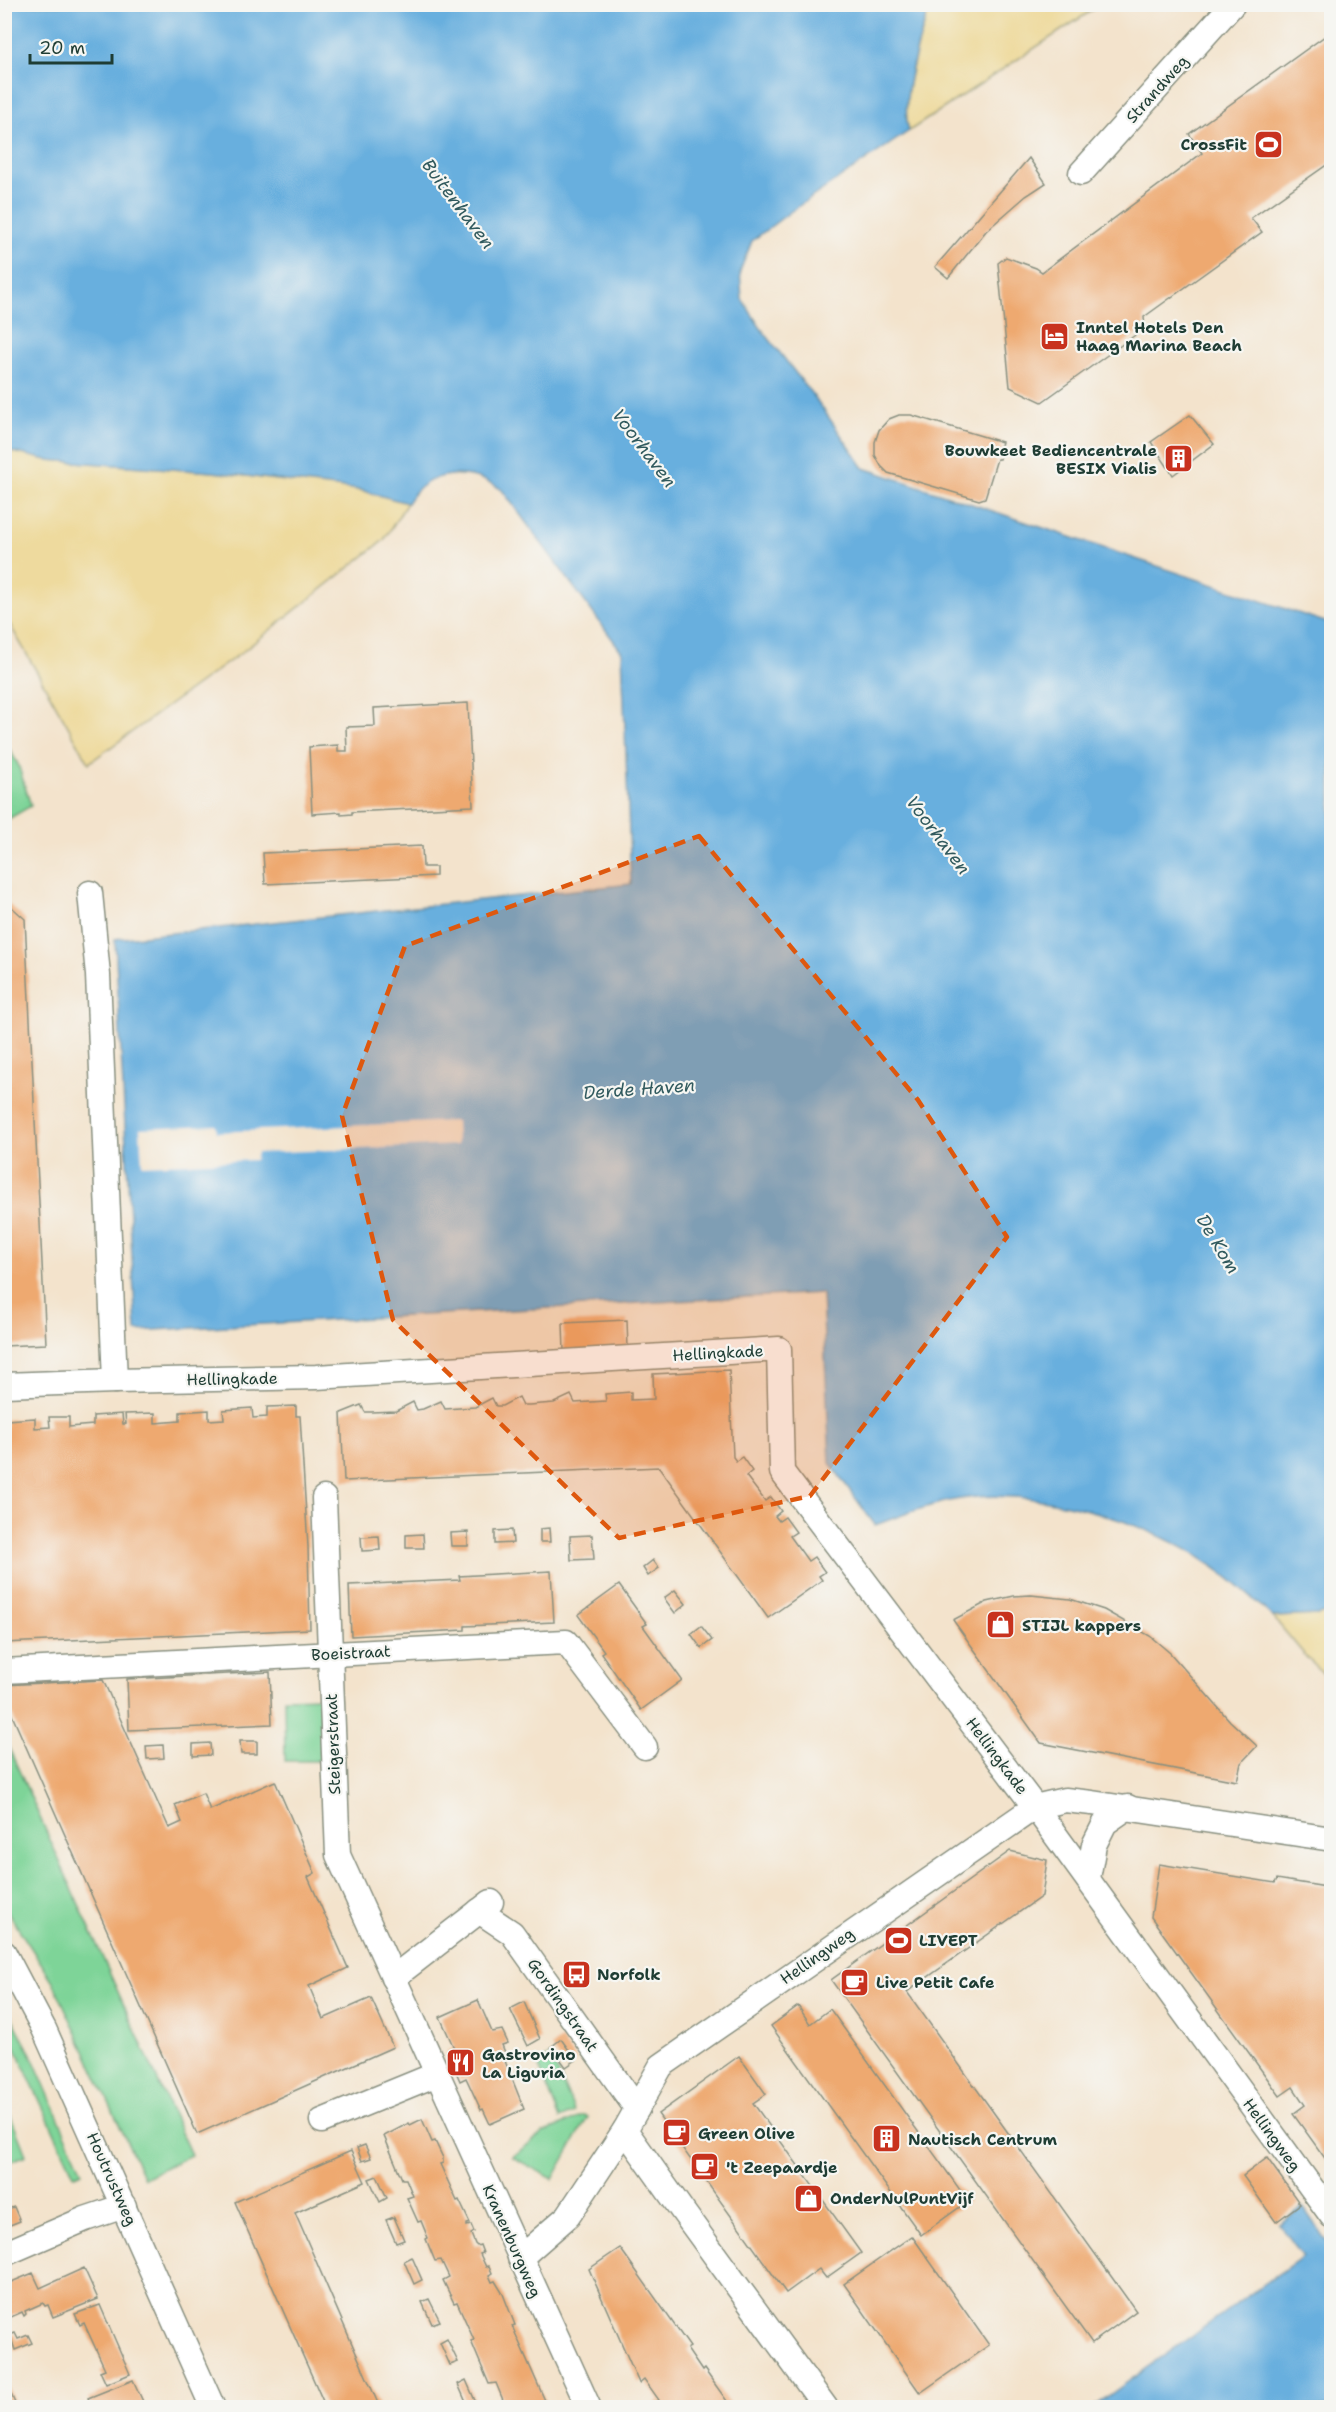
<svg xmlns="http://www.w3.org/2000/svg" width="1336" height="2412" viewBox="0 0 1336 2412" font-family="'Shantell Sans',sans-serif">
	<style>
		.green { fill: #7ed498; stroke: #4e8866; stroke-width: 1.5 }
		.sand { fill: #eeda9e; stroke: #868c69; stroke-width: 1.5 }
		.water { fill: #67afde; stroke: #437689; stroke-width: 1.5 }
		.pier { fill: #f3e3cc }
		.building { fill: #eea970 }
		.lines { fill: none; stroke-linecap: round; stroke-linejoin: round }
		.street-casing { stroke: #899080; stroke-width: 27 }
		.street { stroke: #fff; stroke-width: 24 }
		.marked { fill: #de580e; fill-opacity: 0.2; stroke: #de580e; stroke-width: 4.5; stroke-dasharray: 12 8; stroke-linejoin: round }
		.labels { text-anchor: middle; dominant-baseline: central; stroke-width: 4.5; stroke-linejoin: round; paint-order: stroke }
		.street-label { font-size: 16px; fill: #1f3d34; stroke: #f6f6f2 }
		.poi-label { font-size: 16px; font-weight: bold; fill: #1f3d34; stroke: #f6f6f2; text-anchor: start }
		.water-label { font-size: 18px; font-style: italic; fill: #315a5e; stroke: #f6f6f2 }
	</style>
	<rect width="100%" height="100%" fill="#f6f6f2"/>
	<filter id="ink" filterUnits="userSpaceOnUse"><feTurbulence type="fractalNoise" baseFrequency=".0167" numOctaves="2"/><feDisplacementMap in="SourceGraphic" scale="12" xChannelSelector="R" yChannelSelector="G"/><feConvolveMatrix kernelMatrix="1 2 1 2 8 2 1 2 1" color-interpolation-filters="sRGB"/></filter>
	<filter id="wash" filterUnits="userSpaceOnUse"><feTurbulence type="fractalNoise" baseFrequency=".008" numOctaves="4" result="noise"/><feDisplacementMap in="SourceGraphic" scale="24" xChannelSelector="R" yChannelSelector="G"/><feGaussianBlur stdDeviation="1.35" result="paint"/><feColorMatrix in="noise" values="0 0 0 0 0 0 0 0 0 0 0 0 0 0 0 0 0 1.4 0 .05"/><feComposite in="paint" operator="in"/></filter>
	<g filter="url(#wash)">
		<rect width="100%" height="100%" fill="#f3e3cc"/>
		<g class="green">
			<polygon points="4,740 18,764 31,806 5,821"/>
			<polygon points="322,1697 323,1761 285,1761 284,1698"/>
			<polygon points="4,1737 191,2155 144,2178 52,1980 5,1908"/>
			<polygon points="5,2004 31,2054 82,2172 74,2175 5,2025"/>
			<polygon points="551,2056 575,2112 560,2119 537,2062"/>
			<polygon points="5,2102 26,2155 5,2164 4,2164"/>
			<polygon points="583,2116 588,2117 553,2179 512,2157 543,2133"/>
		</g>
		<g class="sand">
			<path d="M930 5H1100L909 131C899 99 921 37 930 5Z"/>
			<polygon points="4,450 47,460 213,472 360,490 407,503 384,540 241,653 89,763 5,616"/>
			<polygon points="1331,1611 1331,1681 1308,1659 1273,1617 1318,1615"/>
		</g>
		<g class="water">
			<path d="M5 5H930C920 37 899 99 909 131L790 212 752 241 740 271 742 299 760 327 818 402 864 468 1331 624V1611L1318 1615 1273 1617C1247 1594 1221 1569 1191 1552 1124 1515 1025 1484 949 1501 924 1506 900 1516 875 1525L830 1463 822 1293 136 1331 115 939 631 884 622 652 502 490C471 468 428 468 407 503L360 490 213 472 47 460 5 450Z"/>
			<polygon points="1303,2207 1331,2248 1331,2407 1093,2407 1303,2256 1279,2224"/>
		</g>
		<polygon class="pier" points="456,1121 457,1145 257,1153 255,1160 142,1165 140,1128 216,1125 217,1132"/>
		<g id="blocks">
			<g class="building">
				<polygon points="1332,31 1332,161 1251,218 1262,232 1144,317 1145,328 1042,402 1010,387 998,263 1006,257 1036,268 1042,272 1202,153 1189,134"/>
				<polygon points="1029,158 1046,183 1026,196 986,231 948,278 935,267"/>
				<polygon points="899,415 911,415 1002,442 1000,448 1003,449 1000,459 997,459 985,498 979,500 888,473 881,466 875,455 875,442 879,430 889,419"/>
				<polygon points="1190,415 1214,444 1173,475 1151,442"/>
				<polygon points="468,703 473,806 352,812 352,814 341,815 341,812 312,814 309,747 338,745 338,751 347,751 346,727 375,726 374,708"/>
				<polygon points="422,846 423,867 436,867 436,876 265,884 263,853"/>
				<polygon points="4,900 25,919 46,1344 4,1346"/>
				<polygon points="627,1320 628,1349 564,1352 563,1323"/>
				<polygon points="729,1370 733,1457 736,1461 742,1457 752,1471 746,1476 765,1501 771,1497 781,1511 775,1516 779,1521 785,1517 796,1532 790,1536 808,1561 814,1557 825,1572 819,1576 822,1580 768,1618 659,1467 344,1481 341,1413 361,1405 365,1412 371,1412 396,1411 413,1402 417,1410 423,1409 441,1401 445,1409 475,1407 492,1398 496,1406 502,1406 519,1397 523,1405 529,1405 554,1403 571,1395 575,1403 606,1401 605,1394 631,1392 631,1400 654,1399 653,1374"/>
				<polygon points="296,1406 296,1416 300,1416 308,1547 310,1629 4,1643 6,1420 35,1418 35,1428 50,1427 49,1417 69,1417 69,1427 93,1425 93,1416 122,1414 123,1424 126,1424 125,1414 155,1413 155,1423 180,1421 180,1412 209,1410 209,1420 224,1419 223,1410 252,1408 253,1418 267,1417 267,1407"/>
				<polygon points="549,1528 550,1542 540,1542 540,1529"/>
				<polygon points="512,1530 513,1543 495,1544 495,1531"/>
				<polygon points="468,1532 468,1546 451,1546 450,1533"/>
				<polygon points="423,1534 424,1548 406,1548 406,1535"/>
				<polygon points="592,1535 594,1559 571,1560 570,1536"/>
				<polygon points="379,1536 380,1550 362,1551 361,1537"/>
				<polygon points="653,1560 659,1568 648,1576 643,1568"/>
				<polygon points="551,1571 554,1622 465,1626 465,1630 351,1636 349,1585 460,1580 459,1576"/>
				<polygon points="619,1585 647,1624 643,1626 682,1680 641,1710 601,1653 604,1651 578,1615"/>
				<polygon points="675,1590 686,1604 675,1613 664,1598"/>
				<polygon points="1031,1595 1070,1599 1104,1610 1150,1636 1170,1653 1230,1721 1257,1746 1241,1763 1237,1781 1041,1743 953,1620 987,1602 1014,1596"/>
				<polygon points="701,1626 712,1640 701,1648 691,1634"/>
				<polygon points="270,1672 272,1724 129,1730 127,1679"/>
				<polygon points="103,1680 169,1828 182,1822 175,1805 203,1793 210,1810 275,1781 315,1873 308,1877 348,1968 309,1986 323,2019 371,1998 393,2047 197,2134 4,1697 4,1685"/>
				<polygon points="240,1741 257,1741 257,1754 241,1754"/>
				<polygon points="210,1743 211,1755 193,1756 193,1744"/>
				<polygon points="163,1745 164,1758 147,1759 146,1746"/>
				<polygon points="1010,1851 1047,1860 1042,1896 907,1992 1136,2311 1092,2343 831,1980"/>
				<polygon points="1159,1864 1275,1883 1277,1879 1332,1888 1332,2168 1293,2114 1305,2105 1293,2087 1280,2096 1151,1917"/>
				<polygon points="478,2000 492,2032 502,2030 508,2043 502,2045 508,2060 505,2061 524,2109 490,2124 483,2109 481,2110 466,2078 460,2081 447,2051 454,2048 440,2017"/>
				<polygon points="524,2002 540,2039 528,2046 510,2009"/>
				<polygon points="798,2006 810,2024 830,2009 968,2201 921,2235 771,2026"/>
				<polygon points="561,2039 576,2060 566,2067 551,2047"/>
				<polygon points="739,2056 766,2094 753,2103 861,2253 826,2278 819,2269 786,2293 658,2114"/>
				<polygon points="422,2119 432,2142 435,2141 443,2158 443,2163 440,2164 457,2201 459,2200 470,2223 467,2224 467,2226 471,2225 474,2232 471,2234 475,2244 477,2246 480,2245 483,2253 480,2254 486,2267 489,2266 492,2273 489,2275 492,2282 495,2281 503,2294 515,2325 512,2326 547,2405 549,2404 551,2408 500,2408 498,2404 498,2402 503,2400 496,2383 489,2384 471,2341 474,2340 457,2302 454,2303 443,2280 449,2277 441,2260 435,2261 426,2239 428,2238 421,2221 418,2222 408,2200 407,2198 413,2196 406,2179 402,2179 384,2136 409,2123 410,2125"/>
				<polygon points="365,2145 371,2158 362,2161 357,2148"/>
				<polygon points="351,2151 365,2182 295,2213 380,2408 326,2408 235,2202"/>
				<polygon points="1267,2158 1300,2204 1276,2222 1243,2176"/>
				<polygon points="377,2176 387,2198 380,2202 369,2179"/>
				<polygon points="14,2207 20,2221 10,2225 4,2210"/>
				<polygon points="394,2217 404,2240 396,2243 386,2220"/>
				<polygon points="912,2236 989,2345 920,2393 844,2284"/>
				<polygon points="620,2248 690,2347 687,2349 702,2371 704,2369 732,2408 649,2408 659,2400 644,2379 639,2383 589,2269"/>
				<polygon points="412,2257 422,2280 414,2284 404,2261"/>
				<polygon points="84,2268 98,2299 53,2317 48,2305 45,2306 43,2303 25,2311 26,2314 24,2316 22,2312 4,2320 4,2285 33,2273 40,2288"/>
				<polygon points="429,2299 440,2321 432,2324 422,2302"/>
				<polygon points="100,2305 130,2374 106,2384 100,2371 105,2369 84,2323 80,2325 75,2314"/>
				<polygon points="15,2333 18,2339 28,2335 32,2343 15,2350 10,2335"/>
				<polygon points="447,2339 458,2362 450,2365 440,2343"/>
				<polygon points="5,2380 17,2408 5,2408"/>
				<polygon points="133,2380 146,2408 92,2408 88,2398"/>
				<polygon points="466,2380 476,2403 468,2407 458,2384"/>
			</g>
		</g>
	</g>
	<g filter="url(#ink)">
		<use href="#blocks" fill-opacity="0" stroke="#899080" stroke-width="1.5"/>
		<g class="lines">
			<defs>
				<g id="street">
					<polyline points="1081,173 1233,4"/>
					<polyline points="90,893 98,975 115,1381"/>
					<polyline points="4,1385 115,1381 316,1377 779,1349 782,1472 1035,1807 661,2066 625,2130 568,2216 520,2258"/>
					<polyline points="324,1498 338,1855 589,2408"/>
					<polyline points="4,1671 566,1642 645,1747"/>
					<polyline points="1332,1839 1092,1803 1065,1800 1035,1807 1332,2216"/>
					<polyline points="1088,1878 1094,1845 1105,1823 1128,1807"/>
					<polyline points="479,1911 512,1933 637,2109"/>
					<polyline points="4,1953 44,2029 213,2408"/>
					<polyline points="393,1978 491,1902"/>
					<polyline points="322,2121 437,2074"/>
					<polyline points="625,2130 684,2213 826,2408"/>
					<polyline points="4,2254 85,2219 124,2206"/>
				</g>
			</defs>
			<use href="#street" class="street-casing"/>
			<use href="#street" class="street"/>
		</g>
	</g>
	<path class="marked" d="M699 836 918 1100 1007 1237 810 1496 619 1538 393 1320 342 1116 405 946Z"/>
	<defs>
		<symbol id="stadium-square" viewBox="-11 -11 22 22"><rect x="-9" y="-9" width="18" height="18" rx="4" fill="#c8321e" stroke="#f6f6f2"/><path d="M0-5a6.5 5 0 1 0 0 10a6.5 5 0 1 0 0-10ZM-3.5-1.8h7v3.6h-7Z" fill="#fff"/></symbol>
		<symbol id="hotel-square" viewBox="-11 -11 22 22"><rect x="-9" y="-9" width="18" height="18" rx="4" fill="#c8321e" stroke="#f6f6f2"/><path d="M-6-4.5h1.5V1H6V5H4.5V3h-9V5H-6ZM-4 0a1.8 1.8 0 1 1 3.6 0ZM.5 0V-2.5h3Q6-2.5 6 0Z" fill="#fff"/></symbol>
		<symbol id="building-square" viewBox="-11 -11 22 22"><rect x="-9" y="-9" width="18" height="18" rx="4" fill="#c8321e" stroke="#f6f6f2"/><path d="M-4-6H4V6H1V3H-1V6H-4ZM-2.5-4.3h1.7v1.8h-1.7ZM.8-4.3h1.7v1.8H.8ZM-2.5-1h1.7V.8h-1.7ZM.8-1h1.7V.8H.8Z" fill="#fff"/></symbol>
		<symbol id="shop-square" viewBox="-11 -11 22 22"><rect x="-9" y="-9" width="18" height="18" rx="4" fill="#c8321e" stroke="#f6f6f2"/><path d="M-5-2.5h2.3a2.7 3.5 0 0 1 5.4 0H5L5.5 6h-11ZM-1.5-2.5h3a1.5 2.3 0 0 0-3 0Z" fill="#fff"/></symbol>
		<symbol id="bus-square" viewBox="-11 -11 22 22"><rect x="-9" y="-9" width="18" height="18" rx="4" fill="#c8321e" stroke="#f6f6f2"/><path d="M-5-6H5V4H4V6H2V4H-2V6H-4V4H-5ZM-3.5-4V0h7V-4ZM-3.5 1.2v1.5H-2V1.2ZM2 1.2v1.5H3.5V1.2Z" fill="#fff"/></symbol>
		<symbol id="cafe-square" viewBox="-11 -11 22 22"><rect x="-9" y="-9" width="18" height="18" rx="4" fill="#c8321e" stroke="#f6f6f2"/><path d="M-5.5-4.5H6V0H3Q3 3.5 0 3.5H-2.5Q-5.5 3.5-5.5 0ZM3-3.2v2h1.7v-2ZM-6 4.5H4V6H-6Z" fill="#fff"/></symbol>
		<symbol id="restaurant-square" viewBox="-11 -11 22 22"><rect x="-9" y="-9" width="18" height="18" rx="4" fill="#c8321e" stroke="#f6f6f2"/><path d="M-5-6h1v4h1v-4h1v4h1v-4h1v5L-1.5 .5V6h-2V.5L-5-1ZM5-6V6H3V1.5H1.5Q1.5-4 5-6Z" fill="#fff"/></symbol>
	</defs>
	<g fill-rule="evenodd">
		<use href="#stadium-square" x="1252" y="128" width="33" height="33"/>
		<use href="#hotel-square" x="1038" y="320" width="33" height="33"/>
		<use href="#building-square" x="1162" y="442" width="33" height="33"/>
		<use href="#shop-square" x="984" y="1608" width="33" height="33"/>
		<use href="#stadium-square" x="882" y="1924" width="33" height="33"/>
		<use href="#bus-square" x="560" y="1958" width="33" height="33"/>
		<use href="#cafe-square" x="838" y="1966" width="33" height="33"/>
		<use href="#restaurant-square" x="444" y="2046" width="33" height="33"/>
		<use href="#cafe-square" x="660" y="2116" width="33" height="33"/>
		<use href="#building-square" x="870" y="2122" width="33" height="33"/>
		<use href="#cafe-square" x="688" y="2150" width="33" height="33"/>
		<use href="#shop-square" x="792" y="2182" width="33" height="33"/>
	</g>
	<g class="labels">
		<g class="street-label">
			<text transform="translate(1157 89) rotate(-48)">Strandweg</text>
			<text transform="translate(718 1353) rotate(-3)">Hellingkade</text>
			<text transform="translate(232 1379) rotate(-1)">Hellingkade</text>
			<text transform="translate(351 1653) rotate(-3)">Boeistraat</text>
			<text transform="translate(333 1744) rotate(-92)">Steigerstraat</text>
			<text transform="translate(997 1756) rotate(53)">Hellingkade</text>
			<text transform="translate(817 1956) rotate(-35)">Hellingweg</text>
			<text transform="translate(563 2005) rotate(55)">Gordingstraat</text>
			<text transform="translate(1272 2135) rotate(54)">Hellingweg</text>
			<text transform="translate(112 2179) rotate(66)">Houtrustweg</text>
			<text transform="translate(512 2241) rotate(66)">Kranenburgweg</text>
		</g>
		<g class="poi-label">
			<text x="1247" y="144" text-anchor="end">CrossFit</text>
			<text x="1076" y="327">Inntel Hotels Den<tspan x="1076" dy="18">Haag Marina Beach</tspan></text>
			<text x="1157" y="450" text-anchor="end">Bouwkeet Bediencentrale<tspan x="1157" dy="18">BESIX Vialis</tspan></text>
			<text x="1022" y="1625">STIJL kappers</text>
			<text x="919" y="1940">LIVEPT</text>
			<text x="597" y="1974">Norfolk</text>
			<text x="876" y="1982">Live Petit Cafe</text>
			<text x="482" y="2054">Gastrovino<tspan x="482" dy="18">La Liguria</tspan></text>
			<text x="698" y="2133">Green Olive</text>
			<text x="908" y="2139">Nautisch Centrum</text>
			<text x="726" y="2167">'t Zeepaardje</text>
			<text x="830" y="2198">OnderNulPuntVijf</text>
		</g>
		<g class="water-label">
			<text transform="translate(458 204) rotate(53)">Buitenhaven</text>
			<text transform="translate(644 448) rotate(53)">Voorhaven</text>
			<text transform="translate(938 835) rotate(53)">Voorhaven</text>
			<text transform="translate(639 1089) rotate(-4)">Derde Haven</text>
			<text transform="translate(1218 1244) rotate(59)">De Kom</text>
		</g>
	</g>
	<rect width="1336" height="2412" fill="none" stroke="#f6f6f2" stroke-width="24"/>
	<path d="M30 54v9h82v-9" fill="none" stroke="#1f3d34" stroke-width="3"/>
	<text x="39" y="54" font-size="18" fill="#1f3d34" stroke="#f6f6f2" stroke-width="4.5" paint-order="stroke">20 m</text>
</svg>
